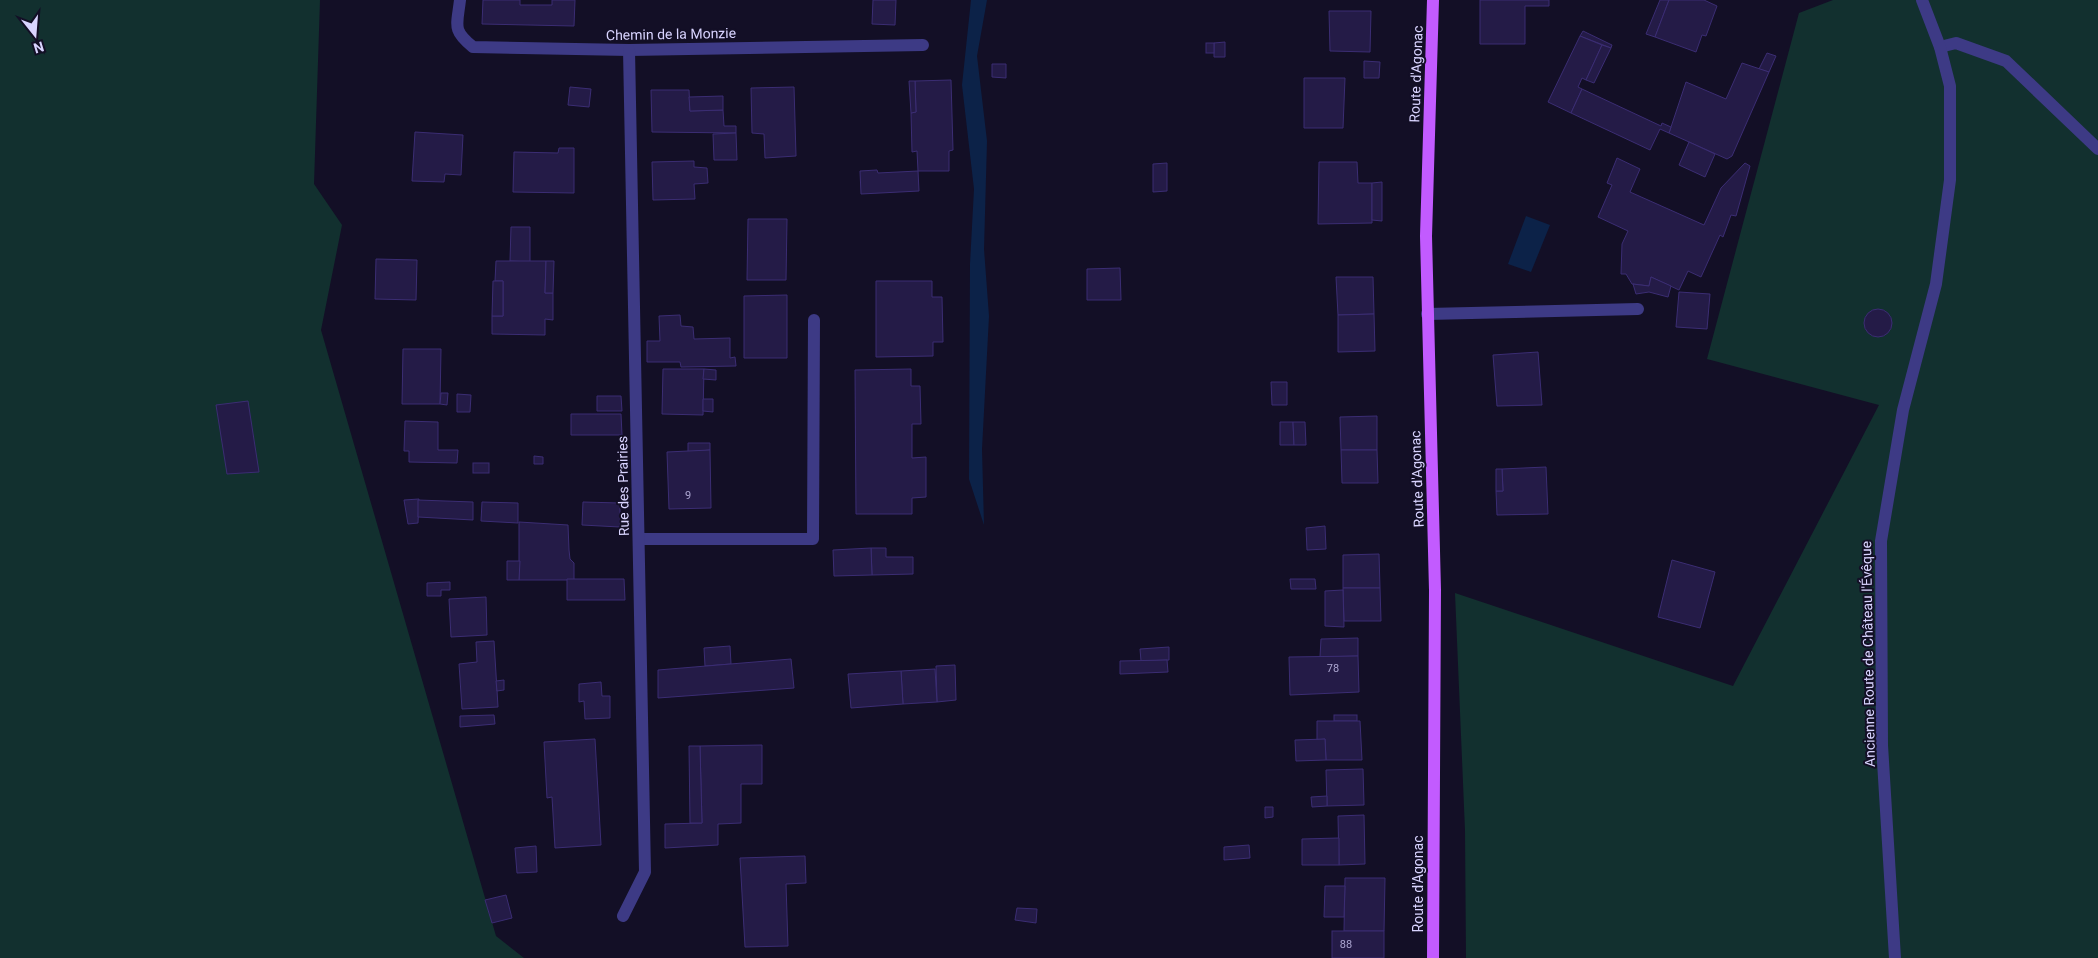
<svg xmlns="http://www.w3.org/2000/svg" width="2098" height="958" viewBox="0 0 2098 958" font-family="Roboto,sans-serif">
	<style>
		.green { fill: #12302f }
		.water { fill: #0c2248 }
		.building { fill: #241b47; stroke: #3b2d73 }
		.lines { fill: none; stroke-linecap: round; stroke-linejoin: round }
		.minor { stroke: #3d3a85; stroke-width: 12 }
		.major { stroke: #c25bff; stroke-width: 12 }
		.labels { text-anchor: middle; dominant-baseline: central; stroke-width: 4; stroke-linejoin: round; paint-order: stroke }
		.number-label { font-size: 11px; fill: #aca6d1 }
		.street-label { font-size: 14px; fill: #d9d4ff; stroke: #130f26 }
	</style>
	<rect width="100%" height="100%" fill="#130f26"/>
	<g class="green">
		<polygon points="0,0 320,0 314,184 342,225 321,330 496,936 524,958 0,958"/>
		<polygon points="1833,0 2098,0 2098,958 1466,958 1465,830 1455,593 1733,686 1879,405 1707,359 1799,13"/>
	</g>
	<g class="water">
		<polygon points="971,0 987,0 977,56 987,141 984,249 989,316 982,449 984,525 969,479 970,264 974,189 962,85"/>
		<polygon points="1526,216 1550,225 1531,272 1508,264"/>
	</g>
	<g class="building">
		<polygon points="483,0 520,0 520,5 552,5 552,0 575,0 574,26 482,24"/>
		<polygon points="873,0 896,0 895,25 872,24"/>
		<polygon points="1480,0 1549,0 1549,6 1525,6 1525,44 1480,44"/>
		<polygon points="1660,0 1669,0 1655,37 1646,34"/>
		<polygon points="1669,0 1704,0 1717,6 1706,36 1702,35 1696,52 1655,37"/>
		<polygon points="1329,11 1371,11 1370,52 1330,51"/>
		<polygon points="1583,31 1612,45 1611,48 1580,36"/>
		<polygon points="1580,36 1602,45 1586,80 1582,78 1578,87 1582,89 1571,113 1548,102"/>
		<polygon points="1225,42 1225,57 1214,57 1214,43"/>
		<rect x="1206" y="43" width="8" height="10"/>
		<polygon points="1602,45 1611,48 1594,83 1586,80"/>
		<polygon points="1767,53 1776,56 1769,72 1759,69"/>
		<polygon points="1364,61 1380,62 1379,78 1364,78"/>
		<polygon points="1742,63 1769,72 1732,156 1727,159 1669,133 1686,82 1726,99"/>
		<polygon points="992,64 1006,64 1006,78 992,77"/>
		<polygon points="1304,78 1345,78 1343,128 1304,128"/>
		<polygon points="951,80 953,150 949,151 949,171 918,171 917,151 912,152 911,113 916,112 915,81"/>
		<polygon points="909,81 915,81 916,112 911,113"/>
		<polygon points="570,87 591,89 589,107 568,105"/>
		<polygon points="794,87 796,156 765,158 764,134 752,133 751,88"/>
		<polygon points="1582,89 1661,126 1662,123 1671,127 1669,133 1660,129 1650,150 1571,113"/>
		<polygon points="651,90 689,90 690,111 723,110 724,126 736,126 736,133 652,132"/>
		<polygon points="723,96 723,110 690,111 689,97"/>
		<polygon points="415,132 463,135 461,175 445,174 444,182 412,181"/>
		<polygon points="736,133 737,160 714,160 713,134"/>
		<polygon points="1689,142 1715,154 1705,177 1679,165"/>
		<polygon points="559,148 574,148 574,193 513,192 514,152 558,153"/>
		<polygon points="1617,158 1640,169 1630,192 1704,225 1721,188 1745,163 1750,166 1736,216 1731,215 1723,237 1720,235 1701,277 1688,271 1679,290 1651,277 1649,286 1632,284 1626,274 1621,274 1622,244 1628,231 1598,217 1612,185 1607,183"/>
		<polygon points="694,161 694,167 707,168 708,183 694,184 695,199 653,200 652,162"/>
		<polygon points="1319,162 1357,162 1358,183 1372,183 1372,223 1318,224"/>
		<polygon points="1167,163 1167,191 1153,192 1153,164"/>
		<polygon points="877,170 878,173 918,171 919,191 861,194 860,171"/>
		<polygon points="1382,182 1382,221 1372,220 1372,183"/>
		<polygon points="748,219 787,219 786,280 747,280"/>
		<polygon points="511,227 530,227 530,262 510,261"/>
		<polygon points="376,259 417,260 416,300 375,299"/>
		<polygon points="496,261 546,261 545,293 553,293 553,320 545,319 545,335 492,334 492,316 503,316 503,281 495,281"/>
		<polygon points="546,261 554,261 553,293 545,293"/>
		<polygon points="1120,268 1121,300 1087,300 1087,269"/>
		<polygon points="1336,277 1373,277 1374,314 1338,315"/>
		<polygon points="1651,277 1671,286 1668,297 1649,292 1636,294 1633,284 1649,286"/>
		<polygon points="493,281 503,281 503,316 492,316"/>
		<polygon points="876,281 932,281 932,297 942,297 943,342 933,342 933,356 876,357"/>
		<polygon points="1679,292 1710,294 1707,329 1676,327"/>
		<polygon points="787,295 787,358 744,358 744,296"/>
		<circle cx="1878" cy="323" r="14"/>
		<polygon points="1374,314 1375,351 1338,352 1338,315"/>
		<polygon points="680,315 681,326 693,327 694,339 730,338 730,358 735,357 736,366 681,367 680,362 647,362 647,341 660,341 659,316"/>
		<polygon points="403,349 441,349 440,404 402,404"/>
		<polygon points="1538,352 1542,405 1497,406 1493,355"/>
		<polygon points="663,369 704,369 703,415 662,414"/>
		<polygon points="704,369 716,370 716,380 703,379"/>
		<polygon points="911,369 911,386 920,386 921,424 912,424 912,458 926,457 926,497 912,498 912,514 856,514 855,370"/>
		<polygon points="1271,382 1287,382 1287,405 1272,405"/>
		<polygon points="441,393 448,393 447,405 440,404"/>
		<polygon points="457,394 471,395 470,412 457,412"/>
		<polygon points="597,396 621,396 622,411 597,411"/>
		<polygon points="703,399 713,399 713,412 703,411"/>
		<polygon points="248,401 259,472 227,474 216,405"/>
		<polygon points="571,414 621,414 622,435 571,435"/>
		<polygon points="1377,416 1377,450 1341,450 1340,417"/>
		<polygon points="405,421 438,422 438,450 458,450 457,463 409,462 409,451 404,451"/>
		<polygon points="1280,422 1293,422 1294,445 1280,445"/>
		<polygon points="1293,422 1305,422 1306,445 1294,445"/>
		<polygon points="688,443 710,443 710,450 688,452"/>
		<polygon points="710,450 711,508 669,509 667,452"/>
		<polygon points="1341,450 1377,450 1378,483 1342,483"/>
		<polygon points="534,456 543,457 543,464 534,464"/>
		<rect x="473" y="463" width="16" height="10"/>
		<polygon points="1546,467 1548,514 1497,515 1496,491 1503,491 1502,469"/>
		<polygon points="1496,469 1502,469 1503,491 1496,491"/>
		<polygon points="419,499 418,523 408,524 404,500"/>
		<polygon points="418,500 473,502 473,520 418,517"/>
		<polygon points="482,502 518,503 518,523 481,521"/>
		<polygon points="583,502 620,503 620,527 582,525"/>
		<polygon points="519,522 568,525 569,550 570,559 574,563 574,580 519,580"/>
		<polygon points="1325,526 1326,549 1307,550 1306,528"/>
		<polygon points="871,548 886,548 886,557 913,557 913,574 872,575"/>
		<polygon points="871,548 872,575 834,576 833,550"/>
		<polygon points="1379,554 1380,588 1343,588 1343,555"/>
		<polygon points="1672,560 1715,572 1700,628 1658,617"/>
		<polygon points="507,561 520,561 519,580 507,580"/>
		<polygon points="567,579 624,579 625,600 567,600"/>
		<polygon points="1290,579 1315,579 1316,589 1291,589"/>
		<polygon points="450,582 450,590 441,590 441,596 427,596 427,583"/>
		<polygon points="1343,588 1380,588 1381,621 1344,621"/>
		<polygon points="1343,590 1344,627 1325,626 1325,591"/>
		<polygon points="486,597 487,635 451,637 449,599"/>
		<polygon points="1358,638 1358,656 1320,657 1321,639"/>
		<polygon points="494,641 498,707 462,709 459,664 477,662 476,642"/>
		<polygon points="730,646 731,664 705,666 704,648"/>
		<polygon points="1169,647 1169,660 1141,661 1140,649"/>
		<polygon points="1358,656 1359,692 1290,695 1289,657"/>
		<polygon points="791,659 794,688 658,698 658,670"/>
		<polygon points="1167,660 1168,672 1120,674 1120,661"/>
		<polygon points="955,665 956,700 937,702 936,666"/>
		<polygon points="935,669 937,702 903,704 901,671"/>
		<polygon points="901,671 903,704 851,708 848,674"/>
		<polygon points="504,680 504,690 497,691 496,681"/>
		<polygon points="601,682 602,696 610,696 610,718 585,719 584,701 579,702 579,684"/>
		<polygon points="494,715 495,724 460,727 460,716"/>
		<rect x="1334" y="715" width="23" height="6"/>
		<polygon points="1317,721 1360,721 1362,760 1326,760 1325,739 1317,740"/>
		<polygon points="595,739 601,845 555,848 552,797 547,798 544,742"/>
		<polygon points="1325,739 1326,760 1296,761 1295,740"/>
		<polygon points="762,745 762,784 741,784 741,823 718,824 718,845 665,848 665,824 702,823 700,746"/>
		<polygon points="689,746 700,746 702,823 690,823"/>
		<polygon points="1363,769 1364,805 1327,806 1326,770"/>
		<polygon points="1327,796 1327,806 1312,807 1311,797"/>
		<polygon points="1265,807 1273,807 1273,817 1265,818"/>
		<polygon points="1364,815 1365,864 1339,865 1338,816"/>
		<polygon points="1339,838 1339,865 1302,865 1302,839"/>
		<polygon points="1249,845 1250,858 1224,860 1224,847"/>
		<polygon points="536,846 537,872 517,873 515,848"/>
		<polygon points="805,856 806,883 786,884 788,946 745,947 740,858"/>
		<polygon points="1345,878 1385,878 1384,931 1344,931"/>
		<polygon points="1325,886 1345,886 1344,917 1324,917"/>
		<polygon points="506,895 512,918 492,923 485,900"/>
		<polygon points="1017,908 1037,909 1036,923 1015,920"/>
		<rect x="1332" y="931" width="52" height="27"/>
	</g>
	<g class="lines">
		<g class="minor">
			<path d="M460 0C457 26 452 30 473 47L629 50 923 45"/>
			<polyline points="1940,47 1956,43 2006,61 2098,149"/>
			<polyline points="1427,314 1638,309"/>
			<polyline points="639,539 813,539 814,320"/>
			<polyline points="623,916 645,872 629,50"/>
			<polyline points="1895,958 1882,745 1881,541 1903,410 1936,284 1950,180 1950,86 1940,47 1922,0"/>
		</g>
		<polyline class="major" points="1433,0 1426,236 1435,590 1433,958"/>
	</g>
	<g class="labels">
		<g class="number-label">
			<text x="688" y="495">9</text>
			<text x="1333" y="668">78</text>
			<text x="1346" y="944">88</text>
		</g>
		<g class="street-label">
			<text transform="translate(671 34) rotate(-1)">Chemin de la Monzie</text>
			<text transform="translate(1416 74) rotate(-88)">Route d'Agonac</text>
			<text transform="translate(1417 479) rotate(-92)">Route d'Agonac</text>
			<text transform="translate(623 486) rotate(-91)">Rue des Prairies</text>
			<text transform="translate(1868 654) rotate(-91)">Ancienne Route de Château l'Évêque</text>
			<text transform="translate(1418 884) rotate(-90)">Route d'Agonac</text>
		</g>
	</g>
	<g transform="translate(35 35) rotate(163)" stroke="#130f26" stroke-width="4" paint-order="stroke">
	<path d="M0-4L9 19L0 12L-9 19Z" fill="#d9d4ff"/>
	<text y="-8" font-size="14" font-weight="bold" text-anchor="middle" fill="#d9d4ff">N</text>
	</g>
</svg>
